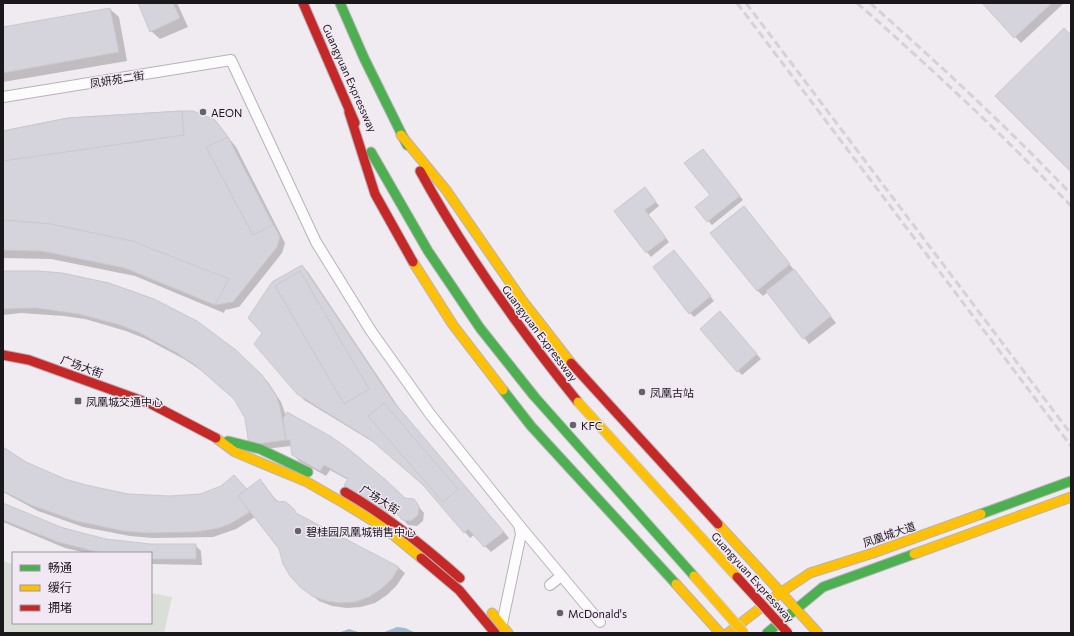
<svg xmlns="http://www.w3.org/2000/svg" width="1074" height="636" viewBox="0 0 1074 636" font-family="Commissioner,'Noto Sans SC',sans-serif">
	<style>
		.green { fill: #d9ded6 }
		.water { fill: #a6bacd }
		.shadow { fill: #0003 }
		.building { fill: #d5d4dd; stroke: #cac8cd }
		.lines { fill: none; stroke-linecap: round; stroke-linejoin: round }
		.street-casing { stroke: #b7b3b8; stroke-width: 12 }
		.fast-casing { stroke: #b7b3b8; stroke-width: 11 }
		.slow-casing { stroke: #b7b3b8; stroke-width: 11 }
		.jam-casing { stroke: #b7b3b8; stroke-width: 11 }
		.street { stroke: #fdfcfd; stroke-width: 10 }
		.fast { stroke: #4caf50; stroke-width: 9 }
		.slow { stroke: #ffc107; stroke-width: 9 }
		.jam { stroke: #c62828; stroke-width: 9 }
		.rail { stroke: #d4d2d4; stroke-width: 3; stroke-dasharray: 8 4; stroke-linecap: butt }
		.fast-bridge-casing { stroke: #cccacd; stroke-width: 11; stroke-linecap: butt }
		.slow-bridge-casing { stroke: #cccacd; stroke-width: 11; stroke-linecap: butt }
		.jam-bridge-casing { stroke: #cccacd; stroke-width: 11; stroke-linecap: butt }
		.fast-bridge { stroke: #4caf50; stroke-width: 9 }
		.slow-bridge { stroke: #ffc107; stroke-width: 9 }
		.jam-bridge { stroke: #c62828; stroke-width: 9 }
		.poi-dot { fill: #666267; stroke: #f1e8f4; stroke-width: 1.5 }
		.labels { text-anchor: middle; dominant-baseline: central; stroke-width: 3; stroke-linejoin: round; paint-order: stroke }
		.street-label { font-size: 11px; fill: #1b181c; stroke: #f1e8f4 }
		.poi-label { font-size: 11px; fill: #1b181c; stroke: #f1e8f4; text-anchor: start }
	</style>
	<rect width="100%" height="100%" fill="#f0ebf1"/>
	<polygon class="green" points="3,561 13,564 13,623 151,623 151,593 172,597 164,633 3,633"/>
	<g class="water">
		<polygon points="397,627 405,628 416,633 382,633"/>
		<polygon points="349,629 361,633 338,633"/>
	</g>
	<g class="shadow">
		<polygon points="139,3 177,3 188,27 160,39 151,31"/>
		<polygon points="983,3 1064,3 1021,43"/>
		<polygon points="110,9 119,17 127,61 3,82 3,28"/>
		<polygon points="215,121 236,147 285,243 282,253 239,307 225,310 224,313 135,276 51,259 3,258 3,132"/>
		<polygon points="707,154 743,200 712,225 708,221 711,195"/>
		<polygon points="649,193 659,206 648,215 669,242 651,257 615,211"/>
		<polygon points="749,213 836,323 809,344 768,292 763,296 757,290"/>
		<polygon points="674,251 714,301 694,317 690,313"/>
		<polygon points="302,266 308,272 399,408 509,538 491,552 474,535 470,538 427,487 378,445 304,400 298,393 264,333"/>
		<polygon points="3,272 86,278 132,291 154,300 253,367 268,382 281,402 286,416 404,499 413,500 424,513 423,521 417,526 408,525 400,516 390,510 388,513 348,480 330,470 326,476 299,461 293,454 291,446 256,450 245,418 236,400 202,371 184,359 146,339 126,331 85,319 64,316 21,313 3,315"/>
		<polygon points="724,317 761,359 742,375 738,371"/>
		<polygon points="3,448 26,463 65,480 106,491 149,497 170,497 208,493 221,487 234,476 247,490 260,480 278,502 293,510 300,517 399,568 405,573 397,585 387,595 375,603 361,607 347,608 332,606 319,601 301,586 280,549 255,517 236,529 213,537 153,538 130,536 83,527 38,511 3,492"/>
		<polygon points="3,504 41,521 106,540 150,545 195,545 201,551 202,565 151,564 151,553 86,553 65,548 3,522"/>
	</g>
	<g class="building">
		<polygon points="138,3 173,3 180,18 150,32"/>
		<polygon points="982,3 1052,3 1014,38"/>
		<polygon points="110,8 119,52 3,73 3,27"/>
		<polygon points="1064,28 1071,35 1071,172 995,96"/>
		<polygon points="182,111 193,111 215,120 226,134 280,237 277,247 233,302 215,305 125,268 42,251 3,250 3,131 68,118"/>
		<polygon points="182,111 184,135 3,161 3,131 68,118"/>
		<polygon points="228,137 273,225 253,235 206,147"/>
		<polygon points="703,149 740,196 707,222 695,207 710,195 684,163"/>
		<polygon points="645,187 656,202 645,210 666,238 646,253 614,211"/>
		<polygon points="744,206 790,264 757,291 710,233"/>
		<polygon points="3,220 51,224 132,241 229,279 215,305 125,268 42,251 3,250"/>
		<polygon points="674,250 711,296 689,314 653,267"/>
		<polygon points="302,265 393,401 504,532 484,547 468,529 464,533 423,485 371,440 297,394 254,344 262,333 248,318 272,282"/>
		<polygon points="794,269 831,316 803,339 766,291"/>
		<polygon points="3,271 38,271 62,273 109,283 154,299 197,321 236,350 262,375 276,395 280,407 286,440 249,445 245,418 234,399 195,365 177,353 140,333 120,325 79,314 36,308 3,309"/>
		<polygon points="300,271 369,389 344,404 275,286"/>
		<polygon points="720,311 757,354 737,372 700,329"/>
		<polygon points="384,403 458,489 443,502 368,416"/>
		<polygon points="287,412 330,436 350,450 387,481 405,498 414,499 419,506 418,515 411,521 402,520 396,512 384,505 382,508 344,485 348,479 324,465 320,471 292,455 290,440 286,440 283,419"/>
		<polygon points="3,447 26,462 65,479 86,485 128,494 170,496 200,494 221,486 234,475 247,489 238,496 250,512 230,524 219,528 195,532 147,533 123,531 76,521 31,505 3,491"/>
		<polygon points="260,479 276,501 286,502 294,509 296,513 399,567 392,579 381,589 369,597 355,602 340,603 326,601 312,596 300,587 290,576 283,564 279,549 238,496"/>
		<polygon points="3,503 63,528 106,539 150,544 196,544 196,559 151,559 151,553 101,553 58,542 3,520"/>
	</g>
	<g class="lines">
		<defs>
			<g id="street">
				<polyline points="3,97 231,60 316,242 371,331 430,414 519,525 521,534 502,624"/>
				<polyline points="519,525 600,622"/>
				<polyline points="550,585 561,576"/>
			</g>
			<g id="fast">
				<polyline points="340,3 364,58 407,145"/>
				<polyline points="371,152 428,251 480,328 534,396"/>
				<polyline points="503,390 531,426 676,584"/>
				<polyline points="228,441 260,449 308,472"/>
				<polyline points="981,514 1071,481"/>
				<polyline points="767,633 823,587 914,554"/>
			</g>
			<g id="slow">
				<polyline points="401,135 446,190 522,300 571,363"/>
				<polyline points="413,262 453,325 503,390"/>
				<polyline points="216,438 235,452 307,482 347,505 386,529 421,558"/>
				<polyline points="718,524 818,633"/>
				<polyline points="914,554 1071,497"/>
				<polyline points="676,584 720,633"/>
				<polyline points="492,613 508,633"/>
				<polyline points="728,633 780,593 810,573 873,553 981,514"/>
			</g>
			<g id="jam">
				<polyline points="303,3 355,123"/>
				<polyline points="349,112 375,194 413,262"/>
				<path d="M420 171C465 253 519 329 578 402"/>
				<polyline points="3,355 29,360 151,404 216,438"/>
				<polyline points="571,363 718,524"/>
				<path d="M345 492C387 516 424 546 460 578"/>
				<polyline points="421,558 459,590 495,633"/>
			</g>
		</defs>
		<use href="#street" class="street-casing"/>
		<use href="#fast" class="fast-casing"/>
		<use href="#slow" class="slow-casing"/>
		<use href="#jam" class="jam-casing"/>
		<use href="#street" class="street"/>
		<use href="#fast" class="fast"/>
		<use href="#slow" class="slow"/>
		<use href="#jam" class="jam"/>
		<g class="rail">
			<polyline points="737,3 1071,446"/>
			<polyline points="746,3 1071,434"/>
			<path d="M857 3C931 68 1003 135 1071 206"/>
			<path d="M870 3C939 64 1007 127 1071 194"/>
		</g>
		<defs>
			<polyline id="fast-bridge" points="534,396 694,576"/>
			<g id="slow-bridge">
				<polyline points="578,402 737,577"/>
				<polyline points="694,576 744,633"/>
			</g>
			<polyline id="jam-bridge" points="737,577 788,633"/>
		</defs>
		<use href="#fast-bridge" class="fast-bridge-casing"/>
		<use href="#slow-bridge" class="slow-bridge-casing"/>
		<use href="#jam-bridge" class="jam-bridge-casing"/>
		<use href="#fast-bridge" class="fast-bridge"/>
		<use href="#slow-bridge" class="slow-bridge"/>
		<use href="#jam-bridge" class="jam-bridge"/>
	</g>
	<g class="poi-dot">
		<circle cx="203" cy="112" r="4"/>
		<circle cx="642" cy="392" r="4"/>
		<rect x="74" y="397" width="8" height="8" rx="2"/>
		<circle cx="573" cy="425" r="4"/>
		<circle cx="298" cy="531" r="4"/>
		<circle cx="560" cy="613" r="4"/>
	</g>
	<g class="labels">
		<g class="street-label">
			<text transform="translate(350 78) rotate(66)">Guangyuan Expressway</text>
			<text transform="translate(117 79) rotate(-9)">凤妍苑二街</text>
			<text transform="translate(540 333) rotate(53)">Guangyuan Expressway</text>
			<text transform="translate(82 366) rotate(20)">广场大街</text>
			<text transform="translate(380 499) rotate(32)">广场大街</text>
			<text transform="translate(889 534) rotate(-19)">凤凰城大道</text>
			<text transform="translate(753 577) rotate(48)">Guangyuan Expressway</text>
		</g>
		<g class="poi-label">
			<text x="211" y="112">AEON</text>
			<text x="650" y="392">凤凰古站</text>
			<text x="86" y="401">凤凰城交通中心</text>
			<text x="581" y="425">KFC</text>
			<text x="306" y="531">碧桂园凤凰城销售中心</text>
			<text x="568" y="613">McDonald's</text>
		</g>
	</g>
	<rect width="1074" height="636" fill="none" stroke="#1b181c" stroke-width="8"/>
	<rect x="12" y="552" width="140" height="72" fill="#f1e8f4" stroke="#9b959e"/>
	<rect x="20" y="565" width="20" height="6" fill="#4caf50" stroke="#9b959e"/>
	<text x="48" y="572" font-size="12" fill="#1b181c">畅通</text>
	<rect x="20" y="585" width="20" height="6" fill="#ffc107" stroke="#9b959e"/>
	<text x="48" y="592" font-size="12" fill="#1b181c">缓行</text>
	<rect x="20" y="605" width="20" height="6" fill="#c62828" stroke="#9b959e"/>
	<text x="48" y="612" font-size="12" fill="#1b181c">拥堵</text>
</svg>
